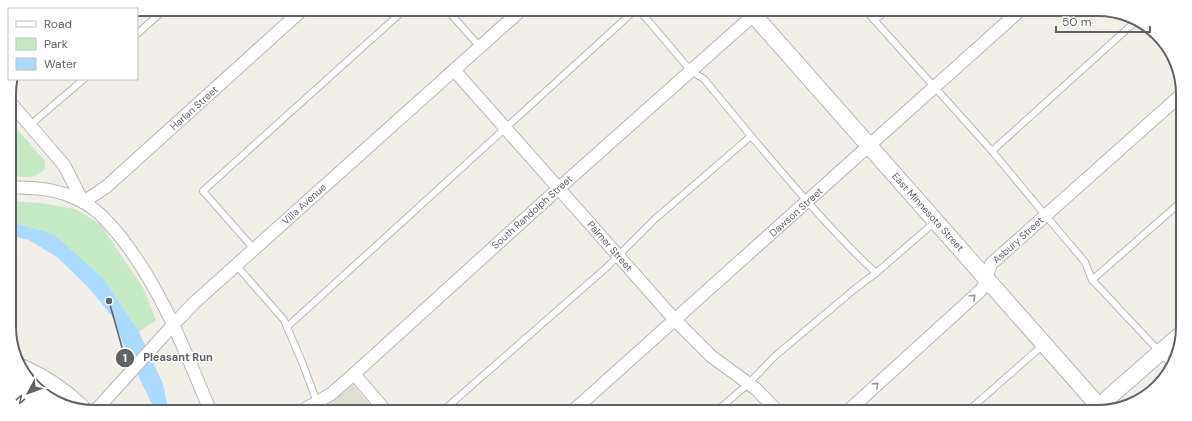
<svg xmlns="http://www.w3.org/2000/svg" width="1192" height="421" viewBox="0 0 1192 421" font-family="'DM Sans',sans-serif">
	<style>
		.education { fill: #e1ded6 }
		.green { fill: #c5e8c5 }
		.water { fill: #aadaff }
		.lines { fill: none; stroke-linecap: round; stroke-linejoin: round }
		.service-casing { stroke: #b5b8bc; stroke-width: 8 }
		.minor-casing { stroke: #b5b8bc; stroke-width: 14 }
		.tertiary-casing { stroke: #b5b8bc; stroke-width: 18 }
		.service { stroke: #fff; stroke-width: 6 }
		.minor { stroke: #fff; stroke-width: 12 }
		.tertiary { stroke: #fff; stroke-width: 16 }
		.oneway { stroke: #979a9d }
		.labels { text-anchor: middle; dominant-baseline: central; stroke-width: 3; stroke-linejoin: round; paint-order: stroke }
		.street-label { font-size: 10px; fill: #5f6368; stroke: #fff }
		.rim { fill: none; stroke: #5f6368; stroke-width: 2 }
		.leader { fill: none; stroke: #5f6368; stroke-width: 1.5 }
		.callout-dot { fill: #5f6368; stroke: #fff; stroke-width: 1.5 }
		.mark-label { font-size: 12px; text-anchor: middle; font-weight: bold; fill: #fff }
		.callout-label { font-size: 11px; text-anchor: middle; font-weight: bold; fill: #5f6368; stroke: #fff; stroke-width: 3; stroke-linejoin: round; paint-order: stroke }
	</style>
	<rect width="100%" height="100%" fill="#f1efe8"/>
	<polygon class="education" points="352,384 374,409 320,409"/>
	<g class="green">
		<path d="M9 120 45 161V169C35 180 23 177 10 176Z"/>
		<polygon points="10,201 40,203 75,209 101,225 143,288 156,320 139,332 104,279 53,235 10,222"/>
	</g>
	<polygon class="water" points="10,222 53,234 104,279 139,332 163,384 168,408 154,408 126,351 112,316 88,287 57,257 29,240 10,235"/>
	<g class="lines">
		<defs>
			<g id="service">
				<polyline points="448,11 480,47"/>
				<polyline points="640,11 691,71 704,79 751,136"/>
				<polyline points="867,12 992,151 1046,216 1085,262 1092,280 1097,285 1171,364"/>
				<polyline points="874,20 885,12"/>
				<polyline points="137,34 165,9"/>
				<polyline points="30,125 84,79"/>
				<polyline points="992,151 1136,21"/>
				<polyline points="254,249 203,191 404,10"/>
				<polyline points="236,265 284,320 302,362 317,402"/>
				<polyline points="1092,280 1181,202"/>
				<polyline points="287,327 634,11"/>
				<path d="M445 409 607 267 655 219 751 136C791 183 831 231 876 273"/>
				<polyline points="718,410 748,384 775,356 856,288 876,273 936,221"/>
				<polyline points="968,411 1043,345"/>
			</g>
			<g id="minor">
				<polyline points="454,70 675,320 711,356 756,389 776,410"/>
				<polyline points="9,101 64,165 83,202"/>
				<path d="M10 187C36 188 57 188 81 201 97 209 108 222 119 235 160 286 184 348 209 408"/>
				<polyline points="83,202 97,193 106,187 302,10"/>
				<polyline points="354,374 384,409"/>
				<polyline points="98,408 173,325 195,302 520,11"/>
				<polyline points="305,409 331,394 354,374 559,188 757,12"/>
				<polyline points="574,410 1017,13"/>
				<polyline points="848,411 980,291 983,287 991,264 1182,94"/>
			</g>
			<g id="tertiary">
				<polyline points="751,12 1104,412"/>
				<path d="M23 368C45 378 65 391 82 408"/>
				<polyline points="1097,412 1108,398 1179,336"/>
			</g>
		</defs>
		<use href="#service" class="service-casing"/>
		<use href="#minor" class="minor-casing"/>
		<use href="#tertiary" class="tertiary-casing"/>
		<use href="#service" class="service"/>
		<use href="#minor" class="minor"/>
		<use href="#tertiary" class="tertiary"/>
	</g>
	<defs><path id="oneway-chevron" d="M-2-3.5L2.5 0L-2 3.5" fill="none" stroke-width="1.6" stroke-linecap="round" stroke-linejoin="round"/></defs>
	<g class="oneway">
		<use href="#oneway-chevron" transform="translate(973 297) rotate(-42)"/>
		<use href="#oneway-chevron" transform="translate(876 385) rotate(-42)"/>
	</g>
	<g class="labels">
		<g class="street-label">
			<text transform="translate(194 108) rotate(-42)">Harlan Street</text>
			<text transform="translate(304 204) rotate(-42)">Villa Avenue</text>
			<text transform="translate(532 212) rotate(-42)">South Randolph Street</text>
			<text transform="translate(796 212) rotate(-42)">Dawson Street</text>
			<text transform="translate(928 212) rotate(48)">East Minnesota Street</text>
			<text transform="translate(1018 240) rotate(-42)">Asbury Street</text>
			<text transform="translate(610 246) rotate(49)">Palmer Street</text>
		</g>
	</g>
	<path d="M0 0H1192V421H0ZM94 16H1098A78 78 0 0 1 1176 94V327A78 78 0 0 1 1098 405H94A78 78 0 0 1 16 327V94A78 78 0 0 1 94 16Z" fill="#fff" fill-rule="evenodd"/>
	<path class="rim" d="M94 16H1098A78 78 0 0 1 1176 94V327A78 78 0 0 1 1098 405H94A78 78 0 0 1 16 327V94A78 78 0 0 1 94 16Z"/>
	<path class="leader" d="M109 301L125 358"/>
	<g class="callout-dot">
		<circle cx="109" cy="301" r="4"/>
		<circle cx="125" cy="358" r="10"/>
	</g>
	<g class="mark-label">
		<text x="125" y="362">1</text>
	</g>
	<g class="callout-label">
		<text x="178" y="361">Pleasant Run</text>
	</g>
	<rect x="8" y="8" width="130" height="72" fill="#ffffff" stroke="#bfc1c3"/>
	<rect x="16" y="21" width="20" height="6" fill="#ffffff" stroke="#bfc1c3"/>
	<text x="44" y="28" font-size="12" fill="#5f6368">Road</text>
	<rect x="16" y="38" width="20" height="12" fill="#c5e8c5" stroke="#bfc1c3"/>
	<text x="44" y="48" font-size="12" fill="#5f6368">Park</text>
	<rect x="16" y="58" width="20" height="12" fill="#aadaff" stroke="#bfc1c3"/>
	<text x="44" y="68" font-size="12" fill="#5f6368">Water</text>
	<g transform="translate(28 393) rotate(229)" stroke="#ffffff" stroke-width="3" paint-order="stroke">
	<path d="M0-3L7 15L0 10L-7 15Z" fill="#5f6368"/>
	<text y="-6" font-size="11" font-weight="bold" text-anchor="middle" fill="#5f6368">N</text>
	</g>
	<path d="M1056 26v6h94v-6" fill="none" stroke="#5f6368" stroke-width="2"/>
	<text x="1062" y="26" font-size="12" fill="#5f6368" stroke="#ffffff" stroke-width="3" paint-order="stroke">50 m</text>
</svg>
